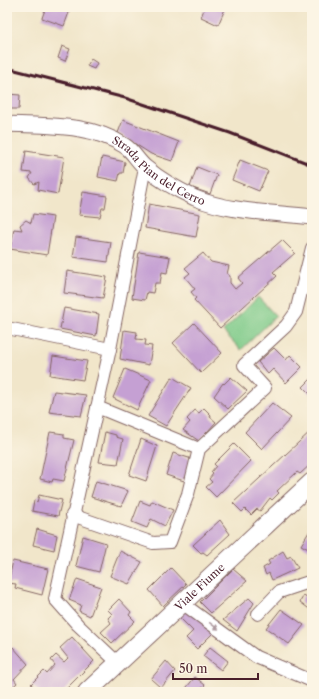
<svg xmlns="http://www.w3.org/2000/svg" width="319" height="699" viewBox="0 0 319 699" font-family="'Libre Caslon Text',serif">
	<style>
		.pitch { fill: #7eca89; stroke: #64745a }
		.building { fill: #c5a0d3 }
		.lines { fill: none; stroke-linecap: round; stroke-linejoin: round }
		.minor-casing { stroke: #846563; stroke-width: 14 }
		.tertiary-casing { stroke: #846563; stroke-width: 17 }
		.secondary-casing { stroke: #846563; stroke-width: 20 }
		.minor { stroke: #fff; stroke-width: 12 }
		.tertiary { stroke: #fff; stroke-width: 15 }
		.secondary { stroke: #fff; stroke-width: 18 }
		.rail { stroke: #4a1f2b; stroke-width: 3 }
		.oneway { fill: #ae9aa0 }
		.labels { text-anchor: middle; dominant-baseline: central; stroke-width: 4; stroke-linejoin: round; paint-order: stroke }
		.street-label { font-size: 11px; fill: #4a1f2b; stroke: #fcf5e5 }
	</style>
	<rect width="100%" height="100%" fill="#fcf5e5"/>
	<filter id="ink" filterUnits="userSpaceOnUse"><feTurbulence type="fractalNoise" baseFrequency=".025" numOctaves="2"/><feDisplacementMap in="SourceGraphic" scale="8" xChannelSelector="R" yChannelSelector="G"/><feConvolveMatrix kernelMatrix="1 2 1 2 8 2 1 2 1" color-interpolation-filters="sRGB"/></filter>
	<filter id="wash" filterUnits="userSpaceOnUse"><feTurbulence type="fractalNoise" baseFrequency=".012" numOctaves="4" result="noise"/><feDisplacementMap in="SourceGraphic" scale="16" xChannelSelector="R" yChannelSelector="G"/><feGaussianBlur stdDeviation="0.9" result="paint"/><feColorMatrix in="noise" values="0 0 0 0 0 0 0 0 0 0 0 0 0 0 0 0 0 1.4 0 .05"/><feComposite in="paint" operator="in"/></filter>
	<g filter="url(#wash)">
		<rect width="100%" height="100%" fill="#f1e6ca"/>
		<polygon class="pitch" points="258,297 276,316 241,350 223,331"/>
		<g id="blocks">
			<g class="building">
				<polygon points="46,7 71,7 64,26 42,18"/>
				<polygon points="205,7 226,7 218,25 201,17"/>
				<polygon points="62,46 70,49 65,61 58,58"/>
				<polygon points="91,59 97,63 94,69 87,66"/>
				<polygon points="7,94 20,95 19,109 7,109"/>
				<polygon points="123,120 179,142 172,161 151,154 118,133"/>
				<polygon points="26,151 64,157 58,194 38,190 39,182 34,184 29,178 32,173 23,172"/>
				<polygon points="102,157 125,162 123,173 120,173 118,181 98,177"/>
				<polygon points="240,160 268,171 259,191 232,180"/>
				<polygon points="197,167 217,175 210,194 190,187"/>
				<polygon points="83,192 107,196 105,208 102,208 100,217 79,215"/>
				<polygon points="149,204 200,214 196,237 145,228"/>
				<polygon points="33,214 53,217 47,255 10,249 14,229 22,230 20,225 26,220 31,223"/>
				<polygon points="76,237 111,242 108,262 73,257"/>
				<polygon points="282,240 295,253 273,272 277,276 220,328 194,300 196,298 191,292 195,289 185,277 190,273 185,268 203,253 211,262 229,266 227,274 230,276 230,283 235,289 242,283 238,278"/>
				<polygon points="139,252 170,257 167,273 162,272 160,283 155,283 153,293 147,292 145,300 132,298"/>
				<polygon points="67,271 107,277 103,298 64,293"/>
				<polygon points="64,308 99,314 96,336 60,329"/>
				<polygon points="194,323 222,353 201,373 173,343"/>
				<polygon points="124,330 137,332 136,339 146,340 145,345 152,346 149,365 120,359"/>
				<polygon points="274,348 286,360 290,355 302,367 286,383 273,369 268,374 258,362"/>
				<polygon points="53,356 87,361 83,380 50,375"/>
				<polygon points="125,369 151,380 137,410 113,398"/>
				<polygon points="172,377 191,388 166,426 148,416"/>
				<polygon points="231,377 247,391 228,409 214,396 223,383 224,384"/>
				<polygon points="312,378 312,396 303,387"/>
				<polygon points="54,391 86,395 81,416 49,412"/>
				<polygon points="272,403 291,418 262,449 245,432"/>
				<polygon points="204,408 211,415 210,417 216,422 199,441 183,430 190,422 187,419 195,410 199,413"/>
				<polygon points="312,430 312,463 300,474 297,472 277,491 279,493 272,500 270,498 260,511 257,509 251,515 245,509 242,512 233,503"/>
				<polygon points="50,432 64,434 64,438 74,440 64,481 53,479 52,482 40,479"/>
				<polygon points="105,432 116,435 116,437 123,439 118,464 99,462"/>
				<polygon points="141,439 157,446 146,481 129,475"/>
				<polygon points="234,444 251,461 216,497 206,487 212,482 209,479 213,474 211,472 216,466 214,464"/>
				<polygon points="173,453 192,459 184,481 166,475"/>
				<polygon points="96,481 128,491 121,506 91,497"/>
				<polygon points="39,495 62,500 58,516 32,511 34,501 37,502"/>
				<polygon points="140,501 150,505 152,501 173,510 165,526 151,519 147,528 132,522"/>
				<polygon points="220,520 230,534 207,555 203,552 201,553 193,545"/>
				<polygon points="312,527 312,551 301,545"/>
				<polygon points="37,529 57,535 54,550 33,545"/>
				<polygon points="83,536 106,543 99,572 76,566"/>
				<polygon points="120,551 142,562 129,584 110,576"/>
				<polygon points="283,551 287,558 291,556 298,568 272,580 269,573 266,575 263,568 270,564 268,561"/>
				<polygon points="13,561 48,569 42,595 15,588 16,584 8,583"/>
				<polygon points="171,568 186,584 163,606 149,590"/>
				<polygon points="233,569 247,581 211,613 200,602"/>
				<polygon points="77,579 101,587 90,616 79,611 81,605 69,600"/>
				<polygon points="312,593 312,611 300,602 304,595 308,598"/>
				<polygon points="249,598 254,603 237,631 223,620"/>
				<polygon points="119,599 131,612 129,615 135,621 112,643 101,632 111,623 108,618 112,614 108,610"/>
				<polygon points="189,608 214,632 197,649 186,638 193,631 179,617"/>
				<polygon points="281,609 304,625 289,644 266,628"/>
				<polygon points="72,637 94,661 63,692 39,692 31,684 44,671 47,674 55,665 51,660 56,655 64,662 68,658 60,648"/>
				<polygon points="13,647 28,664 14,679 17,683 7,692 7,654"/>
				<polygon points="210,647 228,661 221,670 203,656"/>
				<polygon points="166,661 175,671 161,688 151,679"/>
				<polygon points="195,677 205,685 200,690 202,692 183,692"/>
			</g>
		</g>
	</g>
	<g filter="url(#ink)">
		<use href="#blocks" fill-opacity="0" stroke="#846563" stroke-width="1"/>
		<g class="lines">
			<defs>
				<g id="minor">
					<polyline points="7,328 110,349"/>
					<polyline points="97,407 199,449"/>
					<polyline points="72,515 153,543 170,542 188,494 199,449 265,388 244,365 286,326 296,312 312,248"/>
					<polyline points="182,603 256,657 312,681"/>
					<polyline points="258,614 279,592 312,581"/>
					<polyline points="118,663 78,625 55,599 110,349 145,167"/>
				</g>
				<g id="tertiary">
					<path id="s1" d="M7 124C47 126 90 123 125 146 133 151 138 162 146 168 160 180 178 190 195 198 231 213 274 212 312 217"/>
				</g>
				<g id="secondary">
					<path id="s2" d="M87 692 312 482"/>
				</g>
			</defs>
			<use href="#minor" class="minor-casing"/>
			<use href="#tertiary" class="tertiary-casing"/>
			<use href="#secondary" class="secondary-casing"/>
			<use href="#minor" class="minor"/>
			<use href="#tertiary" class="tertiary"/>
			<use href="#secondary" class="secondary"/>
			<polyline class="rail" points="7,68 125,98 230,133 312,165"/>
		</g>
		<defs><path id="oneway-solid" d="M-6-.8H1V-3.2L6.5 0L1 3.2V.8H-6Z"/></defs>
		<use class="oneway" href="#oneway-solid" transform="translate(214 626) rotate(36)"/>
	</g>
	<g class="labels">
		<g class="street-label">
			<text stroke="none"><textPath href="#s1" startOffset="164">Strada Pian del Cerro</textPath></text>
			<text stroke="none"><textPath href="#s2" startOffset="154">Viale Fiume</textPath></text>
		</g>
	</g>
	<rect width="319" height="699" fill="none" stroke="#fcf5e5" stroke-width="24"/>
	<path d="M173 673v6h85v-6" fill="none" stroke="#4a1f2b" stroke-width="2"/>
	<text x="179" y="673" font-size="12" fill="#4a1f2b" stroke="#fcf5e5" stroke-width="3" paint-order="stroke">50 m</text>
</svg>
